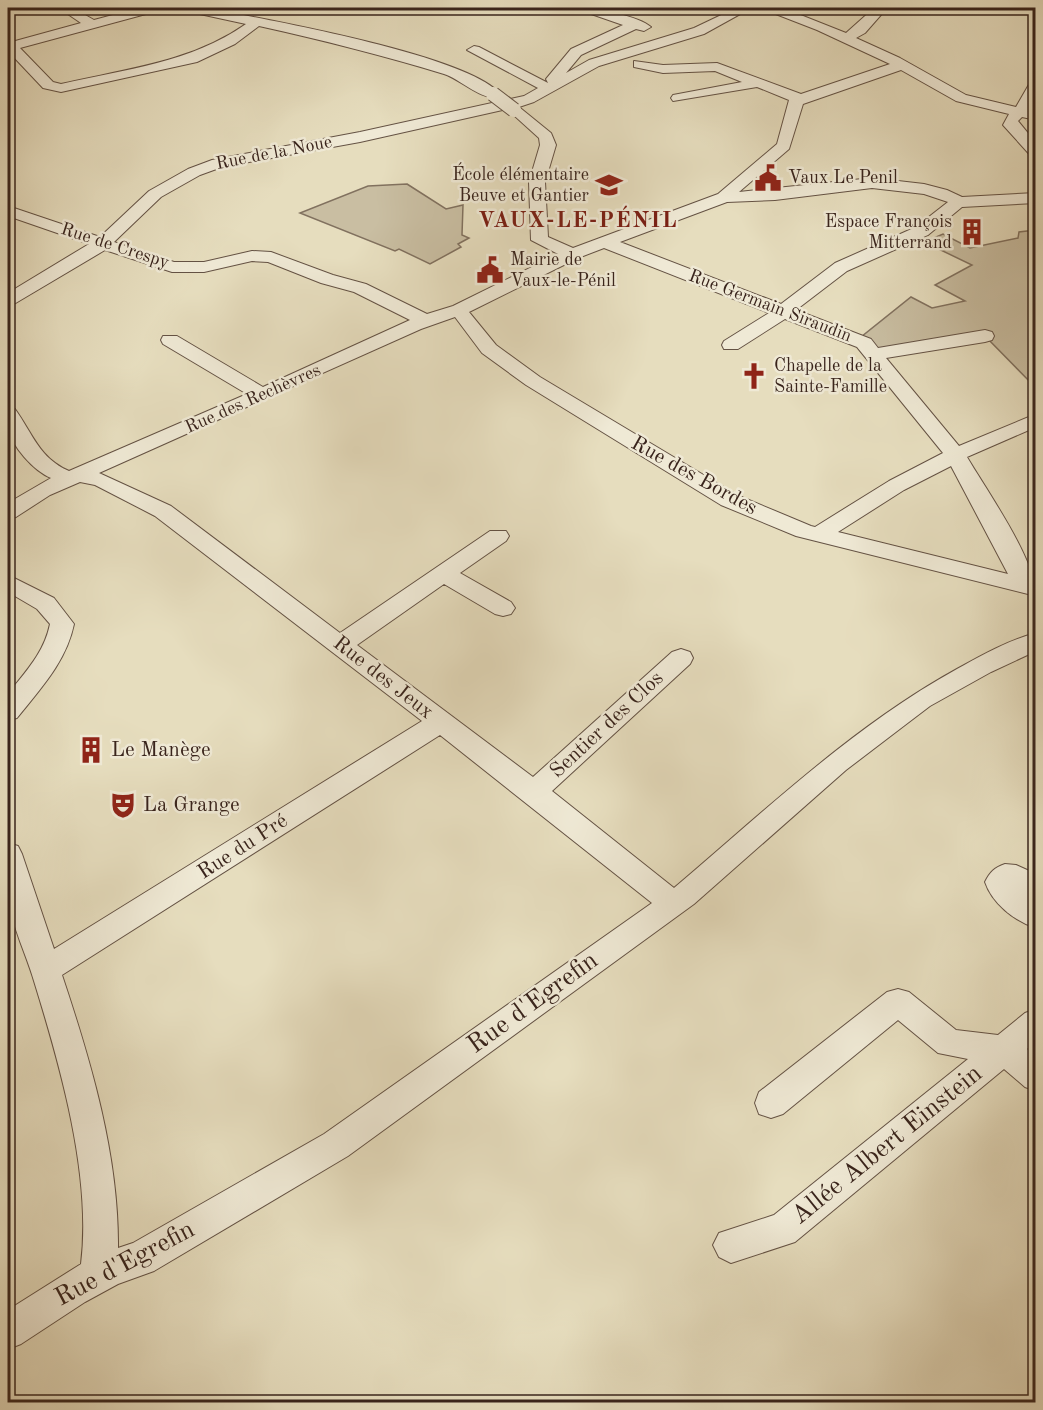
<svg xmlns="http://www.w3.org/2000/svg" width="1043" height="1410" viewBox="0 0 1043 1410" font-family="'Old Standard TT',serif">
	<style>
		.green { fill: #c9bea2; stroke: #81715f; stroke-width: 1.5 }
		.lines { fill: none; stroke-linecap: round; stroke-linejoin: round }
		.minor-casing { stroke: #645244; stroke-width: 2 }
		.minor { fill: #efe9d5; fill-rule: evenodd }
		.minor-bridge-casing { stroke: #645244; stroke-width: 16; stroke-linecap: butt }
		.minor-bridge { stroke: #efe9d5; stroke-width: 14 }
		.labels { text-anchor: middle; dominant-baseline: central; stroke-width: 5; stroke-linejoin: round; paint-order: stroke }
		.far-street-label { font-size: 18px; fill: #39241c; stroke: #efe9d5 }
		.far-poi-label { font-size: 18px; fill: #39241c; stroke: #efe9d5; text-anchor: start }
		.street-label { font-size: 21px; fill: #39241c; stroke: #efe9d5 }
		.poi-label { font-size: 21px; fill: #39241c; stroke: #efe9d5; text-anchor: start }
		.far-district-label { font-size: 22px; font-weight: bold; letter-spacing: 1.5px; fill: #7a1f14; stroke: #efe9d5 }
		.near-street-label { font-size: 26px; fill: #39241c; stroke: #efe9d5 }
	</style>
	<rect width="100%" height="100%" fill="#e6ddbe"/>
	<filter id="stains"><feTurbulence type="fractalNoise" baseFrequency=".00333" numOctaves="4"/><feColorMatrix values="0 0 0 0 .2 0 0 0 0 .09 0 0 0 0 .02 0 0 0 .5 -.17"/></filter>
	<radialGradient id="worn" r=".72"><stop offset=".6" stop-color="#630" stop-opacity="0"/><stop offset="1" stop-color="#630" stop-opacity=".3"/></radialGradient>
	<g class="green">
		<polygon points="407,184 446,209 463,205 462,235 469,238 458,244 461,247 430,264 399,249 395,251 300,213 368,186"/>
		<polygon points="1035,230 1035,387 985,336 878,350 861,337 911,297 932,308 965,301 935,285 972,265 924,242 943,234 970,248 1018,238 1019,232"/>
	</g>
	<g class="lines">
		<defs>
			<g id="minor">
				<path d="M59 8H73L94 20 139 8H158L157 11 20 48 53 82 61 84C126 69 190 63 246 24L186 11 185 8H207C263 19 468 55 500 94L498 97C482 101 460 79 444 74 382 55 322 40 259 26L235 44 197 62 61 92 43 88 8 51V43L81 23Z"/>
				<path d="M574 8C590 6 639 16 651 27L644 31 636 29 581 55 566 73 589 60 694 28 736 8H751L704 34 599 66 534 102 519 107 551 133 556 145 545 182 548 237 573 248 718 194 777 144 789 100 757 87 673 101 671 98 673 95 742 82 715 71 663 73 634 67V61L663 65 717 63 801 94 890 64 817 30 768 11 767 8H783L846 33 874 8H887L865 33 856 38 900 58 966 95 1016 107 1031 81 1036 80V97L1029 110 1036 111V120L1022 117 1018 121 1036 143V158L1031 156 1003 125 1009 114 956 101 901 70 803 104 789 149 739 192 872 178 924 184 947 190 962 197 1036 193V203L962 207 928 235 847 271 796 310 871 339 878 348 985 330 992 332 994 336 992 340 985 342 886 358 959 446 1036 414V427L967 457C987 491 1036 560 1036 596L796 536 721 505 526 385 482 353 455 317 421 329 99 473 171 506 340 633 490 531H506L509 536 506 541 460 573 511 602 515 608 511 614 503 616 495 614 444 584 357 645 533 777 672 652 681 649 690 652 693 658 690 664 552 791 674 888C765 811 852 727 957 669 982 655 1009 640 1036 633V651L991 672 930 706 905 725 846 770 694 904 348 1156 154 1271 118 1284 85 1302 21 1344 8 1349V1310L81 1264C92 1176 60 1065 34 981 26 954 12 926 8 898 5 881 8 861 8 843L18 846 22 854 54 949 422 721 155 516 95 485 80 482 50 495 16 517 8 519V503L51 478C34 471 11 446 8 427 7 421 8 413 8 407L15 409C33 434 39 458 69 471L247 394 163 344 161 340 163 336H177L263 387 410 320 354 292 321 283 268 262 252 261 204 272H172L105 250 14 304 8 305V293L89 244 8 216V206L100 237 149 191 188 169 212 160 360 132 524 96 538 88 467 50 474 46 479 47 548 83 546 79 571 49 623 25ZM507 109 539 138 540 145 529 182 531 240 558 254 453 306 427 314 366 284 333 275 271 252 252 251 204 262H174L114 242 161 197 200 175 222 167 360 142ZM872 188 924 194 948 202 916 227 835 263 781 304 620 242 727 202 775 200ZM604 248 769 313 724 341 722 345 724 349H738L785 319 857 347 943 453 889 481 815 527 811 526 737 495 540 377 496 345 469 312 578 258ZM951 466 1008 574 838 532 904 490ZM440 735 652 903 324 1134 133 1243 118 1248C119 1156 91 1062 62 975Z"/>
				<path d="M8 575 54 598 74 624C66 662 41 688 17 718L8 720V694C26 671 44 653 50 624L37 609 8 592Z"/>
				<path d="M1005 864 1016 865 1036 874V928C1014 921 992 903 985 882 990 872 994 868 1005 864Z"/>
				<polygon points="898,989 909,992 956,1030 998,1035 1025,1013 1036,1009 1036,1042 1027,1049 1036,1056 1036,1091 1025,1087 1004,1069 795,1242 731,1263 719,1257 713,1245 719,1233 774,1215 968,1059 938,1053 898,1020 783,1114 771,1118 759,1114 755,1103 759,1092 887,992"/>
			</g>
		</defs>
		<use href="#minor" class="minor-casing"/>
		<use href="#minor" class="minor"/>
		<defs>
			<polyline id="minor-bridge" points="493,94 514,110"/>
		</defs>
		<use href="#minor-bridge" class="minor-bridge-casing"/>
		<use href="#minor-bridge" class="minor-bridge"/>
	</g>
	<defs>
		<symbol id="civic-bare" viewBox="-9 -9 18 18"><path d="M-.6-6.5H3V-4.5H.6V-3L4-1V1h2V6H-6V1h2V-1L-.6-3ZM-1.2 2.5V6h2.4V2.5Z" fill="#8f2418" stroke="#efe9d5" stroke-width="2.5" paint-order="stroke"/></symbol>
		<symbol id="school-bare" viewBox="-9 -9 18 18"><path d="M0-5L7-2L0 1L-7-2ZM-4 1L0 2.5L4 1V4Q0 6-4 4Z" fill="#8f2418" stroke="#efe9d5" stroke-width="2.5" paint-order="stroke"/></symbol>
		<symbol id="building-bare" viewBox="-9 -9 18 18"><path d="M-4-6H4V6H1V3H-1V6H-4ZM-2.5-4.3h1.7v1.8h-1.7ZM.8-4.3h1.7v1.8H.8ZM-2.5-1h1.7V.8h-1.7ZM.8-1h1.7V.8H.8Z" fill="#8f2418" stroke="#efe9d5" stroke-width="2.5" paint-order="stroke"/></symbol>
		<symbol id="church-bare" viewBox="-9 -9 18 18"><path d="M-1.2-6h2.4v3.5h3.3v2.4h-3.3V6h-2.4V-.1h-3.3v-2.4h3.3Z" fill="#8f2418" stroke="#efe9d5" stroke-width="2.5" paint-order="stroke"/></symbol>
		<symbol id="theatre-bare" viewBox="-9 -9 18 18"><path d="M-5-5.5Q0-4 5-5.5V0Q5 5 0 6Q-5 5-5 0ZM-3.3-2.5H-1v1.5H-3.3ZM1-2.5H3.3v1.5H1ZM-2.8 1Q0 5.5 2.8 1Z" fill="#8f2418" stroke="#efe9d5" stroke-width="2.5" paint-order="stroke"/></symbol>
	</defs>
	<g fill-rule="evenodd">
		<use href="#civic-bare" x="749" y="159" width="38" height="38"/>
		<use href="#school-bare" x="590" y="166" width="38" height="38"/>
		<use href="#building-bare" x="953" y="213" width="38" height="38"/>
		<use href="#civic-bare" x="471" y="251" width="38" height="38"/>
		<use href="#church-bare" x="735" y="357" width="38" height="38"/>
		<use href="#building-bare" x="72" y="731" width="38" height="38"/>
		<use href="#theatre-bare" x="104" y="786" width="38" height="38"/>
	</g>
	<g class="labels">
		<g class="far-street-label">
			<text transform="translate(274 153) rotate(-11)">Rue de la Noue</text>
			<text transform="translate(115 246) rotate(18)">Rue de Crespy</text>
			<text transform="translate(770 306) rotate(21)">Rue Germain Siraudin</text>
			<text transform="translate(253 399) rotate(-24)">Rue des Rechèvres</text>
		</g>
		<g class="far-poi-label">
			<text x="589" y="175" text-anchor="end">École élémentaire<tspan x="589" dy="21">Beuve et Gantier</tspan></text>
			<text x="788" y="178">Vaux Le Penil</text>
			<text x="952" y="222" text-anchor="end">Espace François<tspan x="952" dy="21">Mitterrand</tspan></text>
			<text x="510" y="260">Mairie de<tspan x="510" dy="21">Vaux-le-Pénil</tspan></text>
			<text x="774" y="366">Chapelle de la<tspan x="774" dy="21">Sainte-Famille</tspan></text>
		</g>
		<g class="street-label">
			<text transform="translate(694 476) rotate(29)">Rue des Bordes</text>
			<text transform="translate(383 678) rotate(38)">Rue des Jeux</text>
			<text transform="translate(607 725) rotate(-43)">Sentier des Clos</text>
			<text transform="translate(243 847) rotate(-33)">Rue du Pré</text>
		</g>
		<g class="poi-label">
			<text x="111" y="750">Le Manège</text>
			<text x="143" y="805">La Grange</text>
		</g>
		<g class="far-district-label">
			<text x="578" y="221">VAUX-LE-PÉNIL</text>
		</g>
		<g class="near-street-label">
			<text transform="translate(533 1003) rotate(-36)">Rue d'Egrefin</text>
			<text transform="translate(887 1145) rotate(-39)">Allée Albert Einstein</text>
			<text transform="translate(125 1264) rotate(-28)">Rue d'Egrefin</text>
		</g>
	</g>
	<rect width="1043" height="1410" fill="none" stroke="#e6ddbe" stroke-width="30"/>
	<rect x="9" y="9" width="1025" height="1392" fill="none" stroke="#39241c" stroke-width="3"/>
	<rect x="15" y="15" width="1013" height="1380" fill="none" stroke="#39241c" stroke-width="1.5"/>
	<rect width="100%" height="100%" filter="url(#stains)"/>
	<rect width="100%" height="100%" fill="url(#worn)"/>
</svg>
